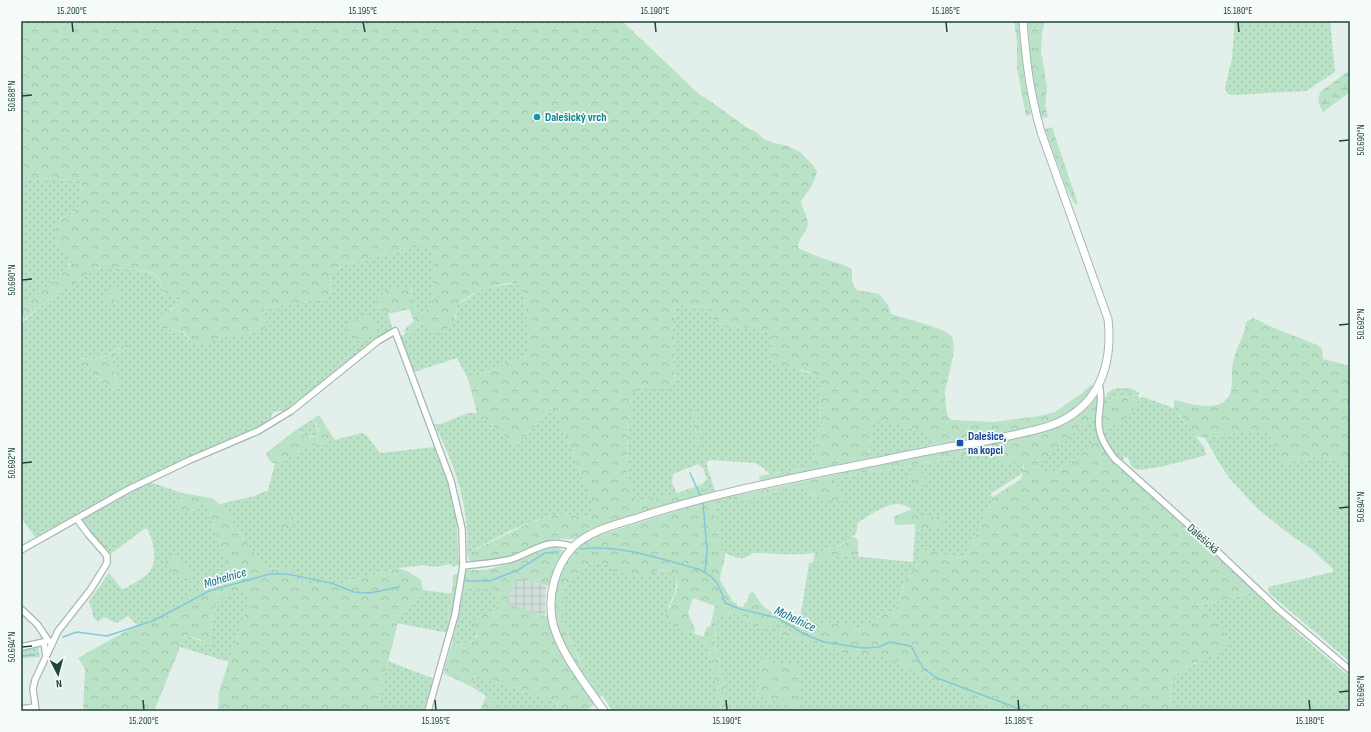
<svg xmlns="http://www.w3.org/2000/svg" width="1371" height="732" viewBox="0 0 1371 732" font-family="'Sofia Sans Condensed',sans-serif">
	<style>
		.industrial { fill: url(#industrial-grid) }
		.grass { fill: url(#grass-dots); fill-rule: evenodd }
		.forest { fill: url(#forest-crowns); fill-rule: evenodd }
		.wetland { fill: url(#wetland-marsh) }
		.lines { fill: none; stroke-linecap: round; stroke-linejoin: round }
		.stream { stroke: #85c8da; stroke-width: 1.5 }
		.minor-casing { stroke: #a5b8b2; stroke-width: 8 }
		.tertiary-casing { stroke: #a5b8b2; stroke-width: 9 }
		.minor { stroke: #fff; stroke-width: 5.5 }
		.tertiary { stroke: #fff; stroke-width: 7 }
		.ticks { fill: none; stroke: #20433c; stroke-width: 1.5 }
		.culture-dot { fill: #0f9aa8; stroke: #f5fbf8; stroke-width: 1.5 }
		.transit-dot { fill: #1a4fb4; stroke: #f5fbf8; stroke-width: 1.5 }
		.labels { text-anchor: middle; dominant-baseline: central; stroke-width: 3.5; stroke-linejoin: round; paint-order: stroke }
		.culture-label { font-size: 12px; font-weight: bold; fill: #0d838f; stroke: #f5fbf8; text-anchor: start }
		.transit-label { font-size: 12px; font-weight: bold; fill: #164399; stroke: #f5fbf8; text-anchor: start }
		.street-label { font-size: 12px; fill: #20433c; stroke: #f5fbf8 }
		.water-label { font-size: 13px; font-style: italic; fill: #126d87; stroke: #f5fbf8 }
		.neatline { fill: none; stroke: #20433c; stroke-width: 1.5 }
		.ticks-label { font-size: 10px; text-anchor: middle; fill: #20433c }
	</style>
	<defs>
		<pattern id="industrial-grid" width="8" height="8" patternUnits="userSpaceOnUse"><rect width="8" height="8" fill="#d1dfda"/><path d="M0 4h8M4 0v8" fill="none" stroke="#b3c1bc"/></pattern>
		<pattern id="grass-dots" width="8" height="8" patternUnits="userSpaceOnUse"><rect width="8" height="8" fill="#bae2c7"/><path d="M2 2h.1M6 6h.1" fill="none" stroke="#a0c3ac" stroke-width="1.8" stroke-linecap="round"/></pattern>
		<pattern id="forest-crowns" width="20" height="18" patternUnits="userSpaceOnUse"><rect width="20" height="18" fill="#bae2c7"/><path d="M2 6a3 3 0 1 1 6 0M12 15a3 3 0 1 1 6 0" fill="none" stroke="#a0c3ac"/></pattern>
		<pattern id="wetland-marsh" width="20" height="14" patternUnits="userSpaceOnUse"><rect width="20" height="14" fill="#bae2c7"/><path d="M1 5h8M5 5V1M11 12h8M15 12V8" fill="none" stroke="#a0c3ac"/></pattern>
	</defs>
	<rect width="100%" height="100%" fill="#e3efea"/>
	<polygon class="industrial" points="517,578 546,586 545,616 506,603"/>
	<g class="grass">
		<polygon points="1235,21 1330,21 1335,72 1306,91 1232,95 1227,93 1225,88 1232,58"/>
		<path d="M21 178 57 179 81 181C81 188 82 196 80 203 76 213 70 214 62 218 57 220 55 236 56 241 58 246 67 256 70 261L67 269 42 290 21 310Z"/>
		<path d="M423 245 428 246C429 248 431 249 432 251 436 258 434 292 432 301 431 307 424 314 417 315L411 286 375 305 388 314 393 330 288 410 273 412 271 419 266 424 249 434 166 469 162 468 159 471 147 476 35 537 21 518V324L63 287 69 290C77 282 83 274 93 270 104 266 149 268 157 277 161 282 162 288 164 294L180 297 182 301 181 303 170 309 167 329C177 330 185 331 189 341L250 333 266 326 264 308 322 299 331 291 330 274 343 265ZM125 344 128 348 116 355 112 359 119 387 113 390 96 376 81 358C104 360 107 355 125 344Z"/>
		<polygon points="516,283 520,283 522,286 531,350 530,354 468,379 457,358 414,372 401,337 402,336 424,321 456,319 457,305 483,289"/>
		<path d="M679 306 709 307 712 310 713 319 716 323 765 331C775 336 771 347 770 356L777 364 816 375 820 380V384L819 427 813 463 808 468 770 474 761 466 755 463 710 460 706 463 715 491 703 495 704 488 702 484 707 479 703 468 698 464 673 474 672 483 677 494 635 503 626 469 631 392 638 387 675 385 673 331 675 308Z"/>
		<path d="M1117 388H1129L1140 393 1137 395 1111 398 1103 411C1101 405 1105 398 1108 392Z"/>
		<path d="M1144 397 1175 409 1180 417 1204 447 1206 455C1197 458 1141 473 1135 469 1131 467 1130 462 1128 458L1124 457 1123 462C1111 454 1106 443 1101 430 1110 429 1129 417 1134 409 1136 406 1138 402 1140 398Z"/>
		<path d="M550 408 556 410 595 511 589 518C549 505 502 535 467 554 469 506 456 466 434 424H441L468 413H477L488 421 510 442 516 444 524 438Z"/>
		<path d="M1096 413 1097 429 1099 439C1086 449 1055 478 1039 474L1038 471 1039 465Z"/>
		<polygon points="313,419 319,434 316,436 307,436 296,430"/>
		<path d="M875 421C894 421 914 429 932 435L936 444 893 454 869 458 872 422Z"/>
		<polygon points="1265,430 1288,465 1317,457 1350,463 1350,662 1269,593 1268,587 1333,572 1333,569 1310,548 1289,534 1257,508 1230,479 1218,461 1205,438"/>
		<path d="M361 433 366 435 380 453 434 447C443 470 453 493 456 518 458 534 457 549 459 565L452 567 451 564 435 567 424 565 398 568 331 586 305 584 297 579 295 574 282 569 267 568 246 543 242 535 219 504 255 496 268 490 275 464 304 448Z"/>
		<path d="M981 453 1011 461 1023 463V471L1020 475 990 494 993 497 981 526 964 557C949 560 934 547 920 551L916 569 902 588 901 595 897 607 894 610 874 619 862 630 844 625 827 622H815L805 624 802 629 778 635 824 645 844 654 863 653 893 659 916 672 934 681 953 685 975 701 1003 711H729L715 642 717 620 721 615 735 613 761 628H772L775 614 800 619 809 563 825 560 841 555 913 562 915 530 927 529 945 517H919C899 491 879 510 857 523 860 540 840 545 828 549 823 550 818 553 813 553 793 556 773 553 753 553 741 562 738 558 725 553 722 537 714 522 715 505L708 501 733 496 734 500 758 497 782 490 800 486 806 488 814 496 836 488 834 485V479L863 472 886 470ZM762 661 800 667 772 700 757 695Z"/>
		<path d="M150 482 182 493 183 498 192 511 201 501 207 506 216 534 231 577V582L228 588 221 592 212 594 203 585 193 590 186 602 171 609 164 619 147 621 137 625 128 616 116 623 104 617 98 622 94 618 89 601 109 573 122 589 126 588C133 583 147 577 151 569 158 558 153 539 147 529H144L112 553 109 554 93 536 82 519Z"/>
		<path d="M593 562C614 565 634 569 655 571 660 572 668 569 672 574 682 583 672 598 668 608L674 625 703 637 711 659 721 711H613C594 682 548 622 565 586 569 578 585 566 593 562Z"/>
		<path d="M489 587 493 588 496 596 499 600 498 606 492 611 480 617C478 625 478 635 473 641L451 647 465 588Z"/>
		<polygon points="423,590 452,594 448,612 449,619 448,633 397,623 400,614"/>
		<path d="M239 591H244L248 593 249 602 229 662 180 647 185 635 211 645C211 633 211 610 219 601 223 595 233 593 239 591Z"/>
		<polygon points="1254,591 1300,635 1350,677 1350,711 1174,711 1173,709 1170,695 1172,679 1186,667 1197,663 1227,637 1219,626 1199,607 1199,605 1204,603 1221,601"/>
		<polygon points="38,646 40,657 21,658 21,650"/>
		<polygon points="388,661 434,679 424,711 380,711 380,694"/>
		<polygon points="475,676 530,693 536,694 555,702 561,711 494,711 494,701 472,687"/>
	</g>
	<g class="forest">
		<path d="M21 21H623L625 24 701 96 706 98 746 127 756 132 764 139 774 143 788 146 800 152 813 165 817 172C814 183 808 192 801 201 802 211 810 217 807 228 804 236 799 236 798 248L821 258 844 265 852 269V282L856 290 879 294 888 305 891 314C906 319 937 326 949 334 961 342 946 381 945 393 945 401 946 409 948 417L952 420 993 422 1039 416 1055 412 1082 393 1091 385 1094 386 1078 407 1050 424 996 437 936 444 932 435C919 431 883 417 872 423L869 458 760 481 759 476 808 468 813 463 819 427 820 380C810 365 784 373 773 362 764 353 780 339 765 331L716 323 713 319 712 310 709 307 679 306 675 308 673 331 675 385C666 393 651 385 640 387 637 388 634 391 631 393L626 469 635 503 672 495 702 484 704 488 703 495 663 506 602 525 574 539H556L544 542 515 554 484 562 470 561 467 554 529 523 552 516 562 514 583 516 589 518 595 511 556 410 550 408 524 438 516 444 510 442 488 421 477 413 468 379 530 354 531 350 522 287 520 283C501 282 471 292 457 305 455 324 452 330 433 333L424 321 406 333 404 330 414 321 409 309 388 314 375 305 380 293 411 286 417 315C424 314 431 307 432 301 434 292 436 258 432 251 431 249 429 248 428 246L423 245 343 265 330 274 331 291 322 299 264 308 266 326 263 330 192 345 185 333 177 330 162 328 160 325V316C167 311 177 307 182 302L181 299 178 296C157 299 166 286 157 276 149 268 103 266 93 270 83 275 76 283 69 290L63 287 24 320 21 310 42 290 67 269 70 265V261C66 255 60 248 56 241 54 236 55 233 56 228 60 212 69 220 77 208 82 201 82 190 81 181L57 179 21 178Z"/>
		<polygon points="1014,21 1019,21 1025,82 1031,114 1026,116 1017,68 1017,42"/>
		<path d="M1028 21H1045L1042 33 1041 51 1047 87 1045 106 1048 117 1041 118C1032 86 1029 54 1028 21Z"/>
		<polygon points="1052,127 1078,204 1075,204 1067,190 1045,129"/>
		<polygon points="116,285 119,287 121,293 110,307 105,305 103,302"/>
		<path d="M367 314C374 320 375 326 375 335L354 341C348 335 346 330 350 321Z"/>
		<path d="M1253 318 1274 328 1317 345 1322 349 1323 359 1350 366V463L1317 457 1287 465 1279 462V454L1265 430 1205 438 1195 436 1174 408V400C1191 404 1225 415 1231 391 1233 381 1231 372 1233 363 1235 349 1245 336 1246 322Z"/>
		<path d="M126 344 128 347 116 355 112 359 119 387 113 390 90 370 79 365 78 361C85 356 95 360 103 357 111 354 119 348 126 344Z"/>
		<path d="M1137 395 1140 398C1138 402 1136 406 1134 409 1129 418 1111 429 1101 430V414L1111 398Z"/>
		<path d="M1096 398 1098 400 1096 413 1040 465 1038 471 1039 474C1055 478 1086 448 1099 439L1101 445 1111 459 1254 591 1221 601 1204 603 1199 605V607C1211 617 1225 628 1229 644L1221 652 1186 667 1172 679 1170 695 1174 711H1003L975 701 953 685 934 681 916 673 893 659 863 653 844 654 824 645 778 635V630L782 628 790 631 802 629 805 624 815 622H827L844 625 862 630 874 619 894 610 897 607 907 575 916 569 920 551C934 547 949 560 964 557L981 526 993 497 1021 479 1024 467 1023 463 1011 461 1006 464 999 461 996 457 981 453 886 470 863 472 834 479V485L845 499 842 502C833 501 820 501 814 495 808 491 807 488 800 486L782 490 758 497 734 500 733 496 943 452 1037 434C1061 428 1081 418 1096 398Z"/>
		<polygon points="693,413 698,413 699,443 695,442"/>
		<path d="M319 415 335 440 304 448 275 464 270 461 266 453 296 430C303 434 311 441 319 434L318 428 313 419Z"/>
		<path d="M919 469 924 472 927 481 923 488C912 487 908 485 909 474Z"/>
		<path d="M182 493 211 498 216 501 234 522 246 543 267 568 282 569 291 565 297 579 305 584 331 586 398 568 409 572 421 580 423 590 400 614 380 694V711H218L219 691 249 602 248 593C242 589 237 591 231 594 227 595 223 597 220 600 211 608 211 633 211 645H202L201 640 185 635 154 711H83L85 669 78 658 137 625 147 621 164 619 171 609 186 602 193 590 203 585 212 594 221 592 228 588 231 582V577L216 534 207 506 201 501C194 509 189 516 178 509V503L183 498Z"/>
		<path d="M708 501 715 505C714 522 723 536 725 552 726 562 720 570 720 580L733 602 737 603V606L743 607 745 603 747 602 749 594 752 592C756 594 756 596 758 599 761 605 769 611 775 614L772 628H761L735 613 721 615 717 620 715 642 729 711H721L711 659 703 637 707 627H710L715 606 693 598 688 613 695 629 694 633 674 625 665 618C668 609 675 596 677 589 679 576 667 566 655 572 652 573 650 576 647 578L611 570 606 564 593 562 584 567 565 585 561 603 567 634 578 658 602 695C588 714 584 711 561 711L555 702 536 694 530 693 475 676 472 687 443 673 451 647 473 641 477 636 476 630 471 627 473 619 492 611 498 606 499 600 496 596 493 588H465L458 620 449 619 448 612 452 594 453 575 467 570H485L512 563 541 549 551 547H556L563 550 571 556 583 543 600 535ZM517 578 556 588 554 603 555 616H545L506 603Z"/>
		<polygon points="913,509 919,517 945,517 942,527 915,530 915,524 895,525 894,517 897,515"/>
		<polygon points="292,516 296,518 296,522 286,530 280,525 281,522"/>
		<path d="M854 537 858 540V557C842 553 829 559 813 563L814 553 844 544Z"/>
		<path d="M171 557H176C182 562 191 568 191 577L186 581C179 577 165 569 166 559Z"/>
		<polygon points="762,661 800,667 799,709 757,695"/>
		<polygon points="486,696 494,701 494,711 480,711"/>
	</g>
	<polygon class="wetland" points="1350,70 1350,92 1323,112 1318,102 1320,92"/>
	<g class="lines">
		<g class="stream">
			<polyline points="690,473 700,495"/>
			<polyline points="703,502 707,551 705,572"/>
			<path d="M580 549C620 544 660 559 698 569 716 577 719 584 725 603L740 609 778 618 804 634 824 642 863 648 879 647 890 642 911 646 923 668 937 678 1025 711"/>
			<polyline points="466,581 490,581 518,570 545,553 558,552"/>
			<polyline points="63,637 77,632 107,636 155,620 209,591 270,574 287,574 331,583 354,592 370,593 399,587"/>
			<polyline points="21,656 35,655"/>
		</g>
		<defs>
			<g id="minor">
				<path d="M1099 385C1104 402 1097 411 1099 427 1100 439 1107 448 1114 458L1202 537 1278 609 1350 670"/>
				<polyline points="21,550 129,489 190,460 258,431 291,411 378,341 395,331 451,481 462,529 463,566 455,615 428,711"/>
				<path d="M463 566C479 564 496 563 512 559 535 551 547 537 573 547"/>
				<polyline points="21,609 37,624 48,640 52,644"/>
				<polyline points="21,647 44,642"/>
				<polyline points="46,657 44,642 47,640"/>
				<polyline points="21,709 35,707"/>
				<polyline points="36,711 33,689 35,680 58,631 91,589 107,563 107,556 103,551 88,534 77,519"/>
			</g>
			<path id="tertiary" d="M604 711C587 686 557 649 552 619 548 595 555 566 573 547 591 529 620 524 643 516 705 496 769 483 833 470 872 463 910 454 949 447 970 444 992 440 1013 435 1036 430 1059 426 1077 411 1105 389 1112 353 1108 319L1041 132C1030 94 1026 61 1023 21"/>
		</defs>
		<use href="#minor" class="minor-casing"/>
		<use href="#tertiary" class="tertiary-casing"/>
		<use href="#minor" class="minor"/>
		<use href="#tertiary" class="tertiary"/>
	</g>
	<path class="ticks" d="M72 22 73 32M363 22 365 32M655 22 656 32M946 22 947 32M1238 22 1239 32M22 96 32 95M1339 141 1349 140M22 280 32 279M1339 325 1349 324M22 463 32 462M1339 508 1349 507M22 647 32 646M1339 692 1349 691M143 700 144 710M435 700 436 710M726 700 727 710M1018 700 1019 710M1309 700 1310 710"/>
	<circle class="culture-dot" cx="537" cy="117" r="4"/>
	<rect class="transit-dot" x="956" y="439" width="8" height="8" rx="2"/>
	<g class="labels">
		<g class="culture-label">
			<text x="545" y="117">Dalešický vrch</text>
		</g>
		<g class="transit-label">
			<text x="968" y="436">Dalešice,<tspan x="968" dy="14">na kopci</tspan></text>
		</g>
		<g class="street-label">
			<text transform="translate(1203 539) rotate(42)">Dalešická</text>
		</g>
		<g class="water-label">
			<text transform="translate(225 578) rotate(-17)">Mohelnice</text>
			<text transform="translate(795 619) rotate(25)">Mohelnice</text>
		</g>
	</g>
	<rect width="1371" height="732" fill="none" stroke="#f5fbf8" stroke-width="44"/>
	<g transform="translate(58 674) rotate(174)" stroke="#f5fbf8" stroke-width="3" paint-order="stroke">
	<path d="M0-3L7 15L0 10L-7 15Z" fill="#20433c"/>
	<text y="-6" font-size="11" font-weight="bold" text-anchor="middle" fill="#20433c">N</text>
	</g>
	<rect x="22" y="22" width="1327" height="688" class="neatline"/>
	<g class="ticks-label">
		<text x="72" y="14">15.200°E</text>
		<text x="363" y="14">15.195°E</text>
		<text x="655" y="14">15.190°E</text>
		<text x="946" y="14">15.185°E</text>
		<text x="1238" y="14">15.180°E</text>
		<text transform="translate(11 96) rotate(-90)" y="4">50.688°N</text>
		<text transform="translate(1360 140) rotate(-90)" y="4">50.690°N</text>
		<text transform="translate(11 280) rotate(-90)" y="4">50.690°N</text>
		<text transform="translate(1360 324) rotate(-90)" y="4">50.692°N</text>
		<text transform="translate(11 463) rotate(-90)" y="4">50.692°N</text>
		<text transform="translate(1360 507) rotate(-90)" y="4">50.694°N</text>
		<text transform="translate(11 647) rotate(-90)" y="4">50.694°N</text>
		<text transform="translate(1360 691) rotate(-90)" y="4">50.696°N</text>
		<text x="144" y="724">15.200°E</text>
		<text x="436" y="724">15.195°E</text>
		<text x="727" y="724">15.190°E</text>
		<text x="1019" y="724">15.185°E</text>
		<text x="1310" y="724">15.180°E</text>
	</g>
</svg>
